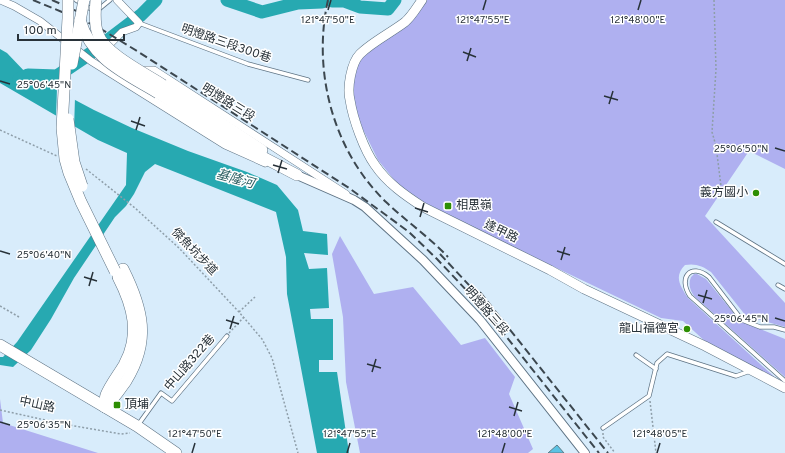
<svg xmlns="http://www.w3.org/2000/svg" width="785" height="453" viewBox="0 0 785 453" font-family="Overpass,'Noto Sans TC',sans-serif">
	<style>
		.green { fill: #afb0f0 }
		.water { fill: #27a9b1 }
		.pier { fill: #d8ecfb }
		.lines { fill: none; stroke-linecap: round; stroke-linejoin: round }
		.river { stroke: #27a9b1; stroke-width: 13 }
		.building { fill: #5bc2e3; stroke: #5e7b86 }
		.service-casing { stroke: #5e7384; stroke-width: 5 }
		.minor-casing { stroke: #5e7384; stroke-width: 8 }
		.tertiary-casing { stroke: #5e7384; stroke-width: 10 }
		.secondary-casing { stroke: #5e7384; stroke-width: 10 }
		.primary-casing { stroke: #5e7384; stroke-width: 12 }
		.trunk-casing { stroke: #5e7384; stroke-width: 12 }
		.path { stroke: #8e9ea9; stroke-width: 1.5; stroke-dasharray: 2 2; stroke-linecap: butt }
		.service { stroke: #fff; stroke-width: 3.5 }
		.minor { stroke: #fff; stroke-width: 7 }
		.tertiary { stroke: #fff; stroke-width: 8 }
		.secondary { stroke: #fff; stroke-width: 9 }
		.primary { stroke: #fff; stroke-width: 11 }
		.trunk { stroke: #fff; stroke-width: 11 }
		.rail { stroke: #3c474f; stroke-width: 2; stroke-dasharray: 8 4; stroke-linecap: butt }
		.trunk-bridge-casing { stroke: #5e7384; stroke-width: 12; stroke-linecap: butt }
		.trunk-bridge { stroke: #fff; stroke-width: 11 }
		.ticks { fill: none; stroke: #283239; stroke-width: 1.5 }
		.poi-dot { fill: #2d8e03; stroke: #fff; stroke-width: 1.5 }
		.labels { text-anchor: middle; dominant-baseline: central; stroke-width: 3; stroke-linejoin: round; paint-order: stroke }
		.street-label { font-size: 12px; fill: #283239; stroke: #fff }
		.poi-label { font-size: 12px; fill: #283239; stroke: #fff; text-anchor: end }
		.water-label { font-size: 13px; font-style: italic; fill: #2a5d60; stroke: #fff }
		.ticks-label { font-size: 10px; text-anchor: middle; fill: #283239; stroke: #fff; stroke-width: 3; stroke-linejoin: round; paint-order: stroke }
	</style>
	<rect width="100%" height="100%" fill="#d8ecfb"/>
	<g class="green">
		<path d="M422 0H785V169L749 151 705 216 785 303V327L746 316 711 272C703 266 695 263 685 265 673 277 681 287 688 298L780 382 708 344 683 321 661 318 408 197 378 160 350 103 352 65Z"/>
		<polygon points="340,236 374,294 413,287 461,345 485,338 515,377 509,394 533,449 528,453 360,453 346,382 343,317 332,254"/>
		<path d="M694 274H697L706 279 740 321 785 339V377L695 297C690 291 688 284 691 277Z"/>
		<polygon points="0,399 3,423 98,453 0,453"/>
	</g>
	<polygon class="water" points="0,49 7,53 28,75 94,110 132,128 188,151 247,172 277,185 298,210 303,231 327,234 328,255 304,253 309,269 327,268 329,308 310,309 311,319 333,319 333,360 319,360 319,372 337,372 349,453 317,453 287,294 286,257 276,212 155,164 145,172 134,194 126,206 115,217 74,278 51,319 31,350 13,367 0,365 0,357 3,357 17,342 126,185 127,153 98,140 0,83"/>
	<polygon class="pier" points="57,88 75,97 74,129 56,118"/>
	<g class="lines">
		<g class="river">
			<polyline points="227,0 262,12 298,3 322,2"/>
			<polyline points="332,1 344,1 360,7 388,9 395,0"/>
			<polyline points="19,79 28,75 57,76 91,53 141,15 156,0"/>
		</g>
	</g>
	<polygon class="building" points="557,445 564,453 548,453"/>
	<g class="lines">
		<defs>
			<g id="service">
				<polyline points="76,0 91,9 99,9 110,0"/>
				<polyline points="139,23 248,64 308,80"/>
				<polyline points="716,222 785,264"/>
				<polyline points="778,285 785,289"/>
				<path d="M785 330 774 327H760L742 320 709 277C690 262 678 278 690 296L785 381"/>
				<polyline points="636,355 656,369"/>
				<polyline points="138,425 161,393 172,401 227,336"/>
				<polyline points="603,428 649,396 657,363 667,354 736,376 750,371"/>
			</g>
			<g id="minor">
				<polyline points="0,0 14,6 40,21 91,61 225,145 265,163"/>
				<polyline points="105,49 122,32 136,27 139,23 117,0"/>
				<polyline points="141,70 154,70 346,194"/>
			</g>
			<polyline id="tertiary" points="297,175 354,200 365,207 423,260 480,320 585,453"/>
			<path id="secondary" d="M422 0C417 7 412 16 405 22 392 32 372 42 360 54 351 63 347 88 350 100 353 119 364 150 375 165 387 183 406 196 423 207L550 270 584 289 705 346 785 388"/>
			<polyline id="primary" points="0,345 137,426 176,453"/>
			<g id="trunk">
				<polyline points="163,85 262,150"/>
				<polyline points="158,93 228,139 297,175"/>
				<path d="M105 407C114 399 119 391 126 381 151 341 143 309 123 269"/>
				<path d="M105 407C105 403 105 398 106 395 110 385 118 375 124 365 141 335 133 306 118 277"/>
			</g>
		</defs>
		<use href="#service" class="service-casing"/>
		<use href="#minor" class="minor-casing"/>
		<use href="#tertiary" class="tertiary-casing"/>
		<use href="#secondary" class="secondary-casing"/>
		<use href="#primary" class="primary-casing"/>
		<use href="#trunk" class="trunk-casing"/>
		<g class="path">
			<polyline points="714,0 716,69 712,132 716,146 721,186"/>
			<polyline points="0,130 57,156"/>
			<polyline points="86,169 135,208 179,248 239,312 262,339 272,358 298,453"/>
			<polyline points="0,306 19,317"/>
			<polyline points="239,312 256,296"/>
			<polyline points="229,333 244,317"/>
			<polyline points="650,401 656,453"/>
			<polyline points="0,410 63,424 121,434 130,433"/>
			<polyline points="603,433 603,437 615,453"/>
		</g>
		<use href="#service" class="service"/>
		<use href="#minor" class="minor"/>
		<use href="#tertiary" class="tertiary"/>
		<use href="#secondary" class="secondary"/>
		<use href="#primary" class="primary"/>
		<use href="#trunk" class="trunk"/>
		<g class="rail">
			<polyline points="33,0 96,26 137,51 349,188 409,232 437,259 485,310 599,453"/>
			<polyline points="52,0 81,13"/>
			<path d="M328 0C312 71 333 151 386 202 406 221 429 237 448 257"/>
			<polyline points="440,254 481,298"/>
			<polyline points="480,292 608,453"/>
		</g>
		<defs>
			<g id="trunk-bridge">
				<polyline points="68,0 68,18 62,128 65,159 69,173 81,202 115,271"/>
				<path d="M96 0C95 11 94 24 98 34 104 53 146 74 163 85"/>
				<path d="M80 20C92 60 125 73 158 93"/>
				<polyline points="72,64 84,0"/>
				<polyline points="68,119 74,162 82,186"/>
			</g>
		</defs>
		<use href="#trunk-bridge" class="trunk-bridge-casing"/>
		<use href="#trunk-bridge" class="trunk-bridge"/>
	</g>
	<path class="ticks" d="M328 10 331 0M483 10 486 0M638 10 641 0M463 52 476 57M467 61 471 48M0 81 10 84M604 96 618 100M609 104 613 91M131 121 145 126M136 130 140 117M775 148 785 151M273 165 287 169M278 173 282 160M415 208 428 212M420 217 424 203M0 251 10 254M557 251 570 255M561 260 565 247M84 277 97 281M89 286 93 272M698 295 712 299M703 303 707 290M775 318 785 321M226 320 239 324M230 329 234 316M367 364 381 368M372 372 376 359M509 407 522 411M514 416 518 402M0 422 10 425M192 453 195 443M347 453 350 443M502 453 505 443M657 453 660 443"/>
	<g class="poi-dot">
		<circle cx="756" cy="193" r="4"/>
		<rect x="444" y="202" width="8" height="8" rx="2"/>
		<circle cx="687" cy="329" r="4"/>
		<rect x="113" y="401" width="8" height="8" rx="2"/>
	</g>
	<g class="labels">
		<g class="street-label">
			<text transform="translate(226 44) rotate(19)">明燈路三段300巷</text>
			<text transform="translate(228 103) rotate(32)">明燈路三段</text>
			<text transform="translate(501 232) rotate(26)">逢甲路</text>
			<text transform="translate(194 252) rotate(46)">傑魚坑步道</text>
			<text transform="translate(486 311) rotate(49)">明燈路三段</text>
			<text transform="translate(190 363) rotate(-49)">中山路322巷</text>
			<text transform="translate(37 405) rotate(12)">中山路</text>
		</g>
		<g class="poi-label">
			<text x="748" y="193">義方國小</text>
			<text x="456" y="206" text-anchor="start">相思嶺</text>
			<text x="679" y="329">龍山福德宮</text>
			<text x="125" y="405" text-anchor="start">頂埔</text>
		</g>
		<g class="water-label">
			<text transform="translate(235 180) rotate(15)">基隆河</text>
		</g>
	</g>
	<g class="ticks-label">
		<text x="328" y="23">121°47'50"E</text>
		<text x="483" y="23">121°47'55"E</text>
		<text x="638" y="23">121°48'00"E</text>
		<text x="44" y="88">25°06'45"N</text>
		<text x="741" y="152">25°06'50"N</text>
		<text x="44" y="258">25°06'40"N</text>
		<text x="741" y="322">25°06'45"N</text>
		<text x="44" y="428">25°06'35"N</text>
		<text x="195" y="437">121°47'50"E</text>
		<text x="350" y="437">121°47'55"E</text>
		<text x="505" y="437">121°48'00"E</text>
		<text x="660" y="437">121°48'05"E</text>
	</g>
	<path d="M18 34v6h106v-6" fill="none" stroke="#283239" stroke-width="2"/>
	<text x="24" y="34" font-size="12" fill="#283239" stroke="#ffffff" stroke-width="3" paint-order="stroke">100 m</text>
</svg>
